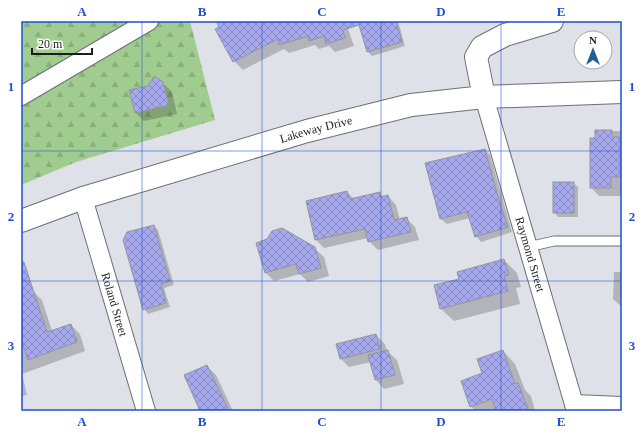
<svg xmlns="http://www.w3.org/2000/svg" width="643" height="432" viewBox="0 0 643 432" font-family="'Times New Roman',serif">
	<style>
		.forest { fill: url(#forest-firs) }
		.shadow { fill: #0003 }
		.building { fill: url(#building-cross-hatch); stroke: #94959c }
		.lines { fill: none; stroke-linecap: round; stroke-linejoin: round }
		.service-casing { stroke: #6e6f75; stroke-width: 11 }
		.minor-casing { stroke: #6e6f75; stroke-width: 20 }
		.secondary-casing { stroke: #6e6f75; stroke-width: 24 }
		.service { stroke: #fff; stroke-width: 9 }
		.minor { stroke: #fff; stroke-width: 18 }
		.secondary { stroke: #fff; stroke-width: 22 }
		.grid { fill: none; stroke: #1d4ed8; stroke-width: 1; stroke-opacity: 0.55 }
		.labels { text-anchor: middle; dominant-baseline: central; stroke-width: 4; stroke-linejoin: round; paint-order: stroke }
		.street-label { font-size: 12px; fill: #1d1d20; stroke: #fff }
		.neatline { fill: none; stroke: #1d4ed8; stroke-width: 1.5 }
		.grid-label { font-size: 13px; text-anchor: middle; font-weight: bold; fill: #1d4ed8 }
	</style>
	<defs>
		<pattern id="forest-firs" width="22" height="20" patternUnits="userSpaceOnUse"><rect width="22" height="20" fill="#a0cc8f"/><path d="M5 1l3.5 6h-7zM16 11l3.5 6h-7z" fill="#89af7b"/></pattern>
		<pattern id="building-cross-hatch" width="8" height="8" patternUnits="userSpaceOnUse"><rect width="8" height="8" fill="#a7a9ed"/><path d="M0 0l8 8M0 8l8-8" fill="none" stroke="#8789c0"/></pattern>
	</defs>
	<rect width="100%" height="100%" fill="#dfe1e8"/>
	<polygon class="forest" points="21,21 190,21 215,120 76,162 21,185"/>
	<g class="shadow">
		<polygon points="217,21 342,21 347,26 354,46 335,52 329,46 319,49 315,45 289,53 284,49 243,70 234,61"/>
		<polygon points="370,21 398,21 405,46 372,56 368,52"/>
		<polygon points="163,83 172,92 177,114 144,121 135,112"/>
		<polygon points="596,131 622,131 622,196 599,196 591,187"/>
		<polygon points="485,150 490,155 512,232 481,242 476,236 470,218 447,224 441,219"/>
		<polygon points="573,183 578,187 578,217 558,217 554,212"/>
		<polygon points="347,192 354,199 379,193 384,197 388,196 396,205 400,220 406,218 415,227 419,240 378,250 369,241 368,238 324,248 316,240 307,201"/>
		<polygon points="154,226 158,230 174,285 164,288 170,307 148,314 144,309"/>
		<polygon points="268,240 314,248 324,257 329,276 308,282 300,274 274,281 265,272"/>
		<polygon points="504,260 517,273 521,287 516,288 520,304 454,321 441,309 460,279"/>
		<polygon points="614,272 622,272 622,307 613,299"/>
		<polygon points="33,291 42,300 52,331 71,325 80,334 85,351 22,374 27,395 21,396 21,295"/>
		<polygon points="376,335 385,344 387,351 397,360 404,384 384,389 376,380 371,362 349,367 340,358"/>
		<polygon points="503,351 515,364 525,390 531,396 535,411 475,411 471,406 484,374"/>
		<polygon points="207,366 216,375 233,411 192,411 200,408"/>
	</g>
	<g class="building">
		<polygon points="216,21 396,21 402,42 367,52 359,25 343,30 345,38 326,44 324,36 309,41 308,36 279,45 278,39 233,62 215,29 219,27"/>
		<polygon points="154,76 163,82 169,105 135,113 129,90 148,86"/>
		<polygon points="595,130 612,130 612,137 620,137 620,177 611,177 611,188 590,188 590,138 595,138"/>
		<polygon points="485,149 499,201 508,227 475,237 467,212 440,219 425,163"/>
		<rect x="553" y="182" width="21" height="31"/>
		<polygon points="347,191 350,199 380,192 381,197 388,195 394,220 407,217 411,232 368,242 365,229 315,240 306,201"/>
		<polygon points="154,225 170,281 161,284 166,303 143,310 123,240 127,232"/>
		<polygon points="282,228 315,247 321,268 299,274 296,264 265,273 256,243 267,239 272,231"/>
		<polygon points="504,259 509,275 504,276 508,291 440,309 434,285 459,279 457,272"/>
		<polygon points="21,262 24,262 47,332 71,324 77,342 28,360 21,339"/>
		<polygon points="376,334 380,349 340,359 336,344"/>
		<polygon points="388,350 395,375 375,380 368,355"/>
		<polygon points="503,350 515,384 518,383 528,408 518,411 496,411 492,399 470,407 461,381 482,373 477,359"/>
		<polygon points="207,365 229,411 200,411 184,375"/>
	</g>
	<g class="lines">
		<defs>
			<polyline id="service" points="528,247 554,241 622,241"/>
			<g id="minor">
				<polyline points="21,96 149,21"/>
				<path id="s1" d="M484 97 576 411"/>
				<path id="s2" d="M83 198 146 411"/>
				<polyline points="574,404 622,406"/>
			</g>
			<g id="secondary">
				<polyline points="484,97 476,57 482,47 505,35 552,21"/>
				<path id="s3" d="M21 221 83 198 307 131 411 105 484 97 622 92"/>
			</g>
		</defs>
		<use href="#service" class="service-casing"/>
		<use href="#minor" class="minor-casing"/>
		<use href="#secondary" class="secondary-casing"/>
		<use href="#service" class="service"/>
		<use href="#minor" class="minor"/>
		<use href="#secondary" class="secondary"/>
	</g>
	<path class="grid" d="M142 21V411M262 21V411M381 21V411M501 21V411M21 151H622M21 281H622"/>
	<g class="labels">
		<g class="street-label">
			<text stroke="none"><textPath href="#s3" startOffset="309">Lakeway Drive</textPath></text>
			<text stroke="none"><textPath href="#s1" startOffset="164">Raymond Street</textPath></text>
			<text stroke="none"><textPath href="#s2" startOffset="111">Roland Street</textPath></text>
		</g>
	</g>
	<rect width="643" height="432" fill="none" stroke="#ffffff" stroke-width="44"/>
	<g transform="translate(593 50)"><circle r="19" fill="#ffffff" stroke="#a5a5a6"/>
	<path d="M0-3L7 15L0 10L-7 15Z" fill="#1f5f95"/>
	<text y="-6" font-size="11" font-weight="bold" text-anchor="middle" fill="#1d1d20">N</text>
	</g>
	<path d="M32 48v6h60v-6" fill="none" stroke="#1d1d20" stroke-width="2"/>
	<text x="38" y="48" font-size="12" fill="#1d1d20" stroke="#ffffff" stroke-width="3" paint-order="stroke">20 m</text>
	<rect x="22" y="22" width="599" height="388" class="neatline"/>
	<g class="grid-label">
		<text x="82" y="16">A</text>
		<text x="202" y="16">B</text>
		<text x="322" y="16">C</text>
		<text x="441" y="16">D</text>
		<text x="561" y="16">E</text>
		<text x="11" y="91">1</text>
		<text x="632" y="91">1</text>
		<text x="11" y="221">2</text>
		<text x="632" y="221">2</text>
		<text x="11" y="350">3</text>
		<text x="632" y="350">3</text>
		<text x="82" y="426">A</text>
		<text x="202" y="426">B</text>
		<text x="322" y="426">C</text>
		<text x="441" y="426">D</text>
		<text x="561" y="426">E</text>
	</g>
</svg>
